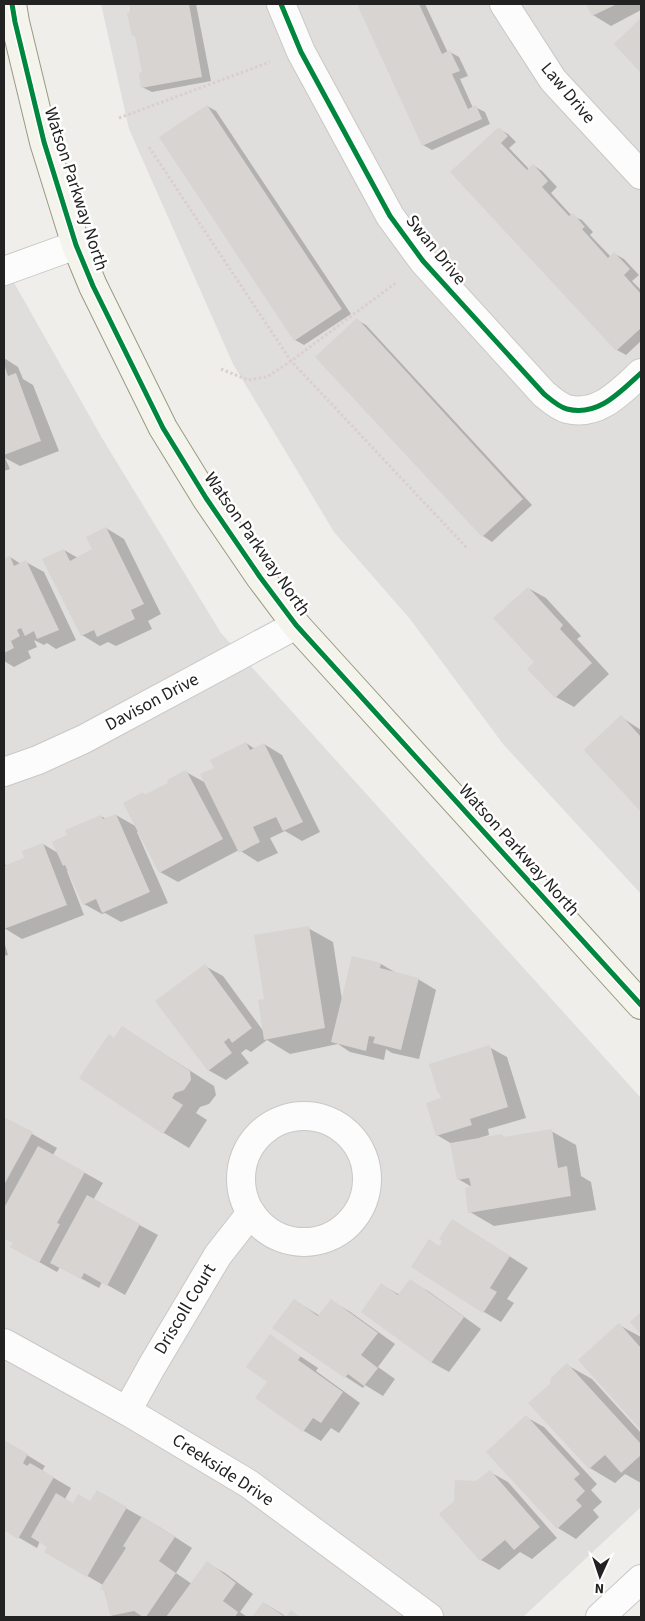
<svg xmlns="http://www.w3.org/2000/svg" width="645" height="1621" viewBox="0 0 645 1621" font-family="'Source Sans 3',sans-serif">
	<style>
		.residential { fill: #dfdedc }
		.shadow { fill: #0003 }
		.building { fill: #d7d4d2 }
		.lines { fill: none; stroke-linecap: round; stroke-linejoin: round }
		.minor-casing { stroke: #c9c8c7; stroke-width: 30 }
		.secondary-casing { stroke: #999a82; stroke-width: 30 }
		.path { stroke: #dccecd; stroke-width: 3; stroke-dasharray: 2.5 2.5; stroke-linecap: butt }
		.minor { stroke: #fdfcfc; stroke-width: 28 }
		.secondary { stroke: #f4f4ed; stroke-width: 28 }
		.cycleway-casing { stroke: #fff; stroke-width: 8 }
		.cycleway { stroke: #00873e; stroke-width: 5 }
		.labels { text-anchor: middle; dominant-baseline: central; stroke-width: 5; stroke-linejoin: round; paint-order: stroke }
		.street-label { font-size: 18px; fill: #222; stroke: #fff }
	</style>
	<rect width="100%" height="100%" fill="#f0eeeb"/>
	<g class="residential">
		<polygon points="101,4 641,4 641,894 503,744 410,619 334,532 233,364 129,129"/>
		<polygon points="4,265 102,438 221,633 641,1098 641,1507 523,1617 4,1617"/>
	</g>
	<g class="shadow">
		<polygon points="130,4 196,4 211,81 152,92 142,87 143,73 137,38 133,35"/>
		<polygon points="358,4 425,4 448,53 450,52 459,57 468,76 460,79 473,108 475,107 485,112 490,124 432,150 423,145"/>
		<polygon points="587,4 641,4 641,10 611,26 593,15"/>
		<polygon points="641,20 641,72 616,44"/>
		<polygon points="207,106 216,111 351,314 304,345 295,340"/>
		<polygon points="499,129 508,134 516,142 509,148 529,169 533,165 542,171 557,187 551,193 572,216 582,220 593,232 590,235 611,257 615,254 624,259 639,275 632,281 641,290 641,341 626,355 617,350 452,172"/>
		<polygon points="357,320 366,325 532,505 492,542 483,536"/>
		<polygon points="4,358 18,367 23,379 33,385 59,451 20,466 5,458 10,469 4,471"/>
		<polygon points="106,528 124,539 161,614 148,621 152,629 116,646 108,642 100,646 82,635 64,550 78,558 94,550"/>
		<polygon points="10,557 21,564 26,562 44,572 76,640 56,649 47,643 44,645 34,640 37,647 28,651 31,658 14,667 4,661 4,560"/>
		<polygon points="528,588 546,598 581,636 577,639 609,674 574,707 556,697 536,662"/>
		<polygon points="621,717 641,730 641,810 585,750"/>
		<polygon points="246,743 255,749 264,744 282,755 320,832 302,841 285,831 270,838 278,853 258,862 239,850 178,882 160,872 139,831 137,832 168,903 121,922 105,913 102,914 84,904 69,870 67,871 84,915 22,939 4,928 4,864 8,866 26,859 43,844 58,853 68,835 101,816 106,819 116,815 137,827 143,794 146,796 170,784 186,772 206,783 216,768"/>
		<polygon points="308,928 333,942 342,1000 381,964 398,974 418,979 436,990 419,1059 392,1053 386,1049 384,1060 350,1052 338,1044 290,1054 267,1040 251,1052 246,1049 241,1053 249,1063 226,1080 208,1070 205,966 223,976 264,1032 265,1000"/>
		<polygon points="4,941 8,955 4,956"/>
		<polygon points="122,1027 214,1086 216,1095 209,1104 200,1107 196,1113 207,1120 189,1148 164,1133 81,1078 114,1039"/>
		<polygon points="489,1047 507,1057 526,1118 488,1129 489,1135 479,1138 480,1139 502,1136 506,1138 551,1131 576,1145 581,1176 591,1182 596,1210 494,1226 470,1212 472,1187 458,1179 452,1144 437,1135 443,1099"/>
		<polygon points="4,1118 57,1148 53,1155 103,1183 93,1200 158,1235 125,1295 102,1282 99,1288 60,1267 57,1272 30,1257 14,1243 4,1237"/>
		<polygon points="470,1231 528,1268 507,1299 514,1303 501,1322 484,1312 440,1247"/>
		<polygon points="410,1281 428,1291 481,1329 449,1372 431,1362 382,1285 400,1295"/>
		<polygon points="294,1300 320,1316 331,1301 349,1311 395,1344 378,1367 395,1379 383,1396 365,1385 363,1388 346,1377 317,1356"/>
		<polygon points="619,1325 641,1337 641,1428 580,1360"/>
		<polygon points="270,1336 318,1368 316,1371 360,1403 339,1433 331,1428 321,1441 304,1431"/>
		<polygon points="567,1365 592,1379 641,1433 641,1483 625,1474 615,1483 590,1468 530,1403 551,1384"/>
		<polygon points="526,1417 544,1427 597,1484 591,1490 602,1502 593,1510 599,1517 576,1539 558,1528 488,1452"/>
		<polygon points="4,1441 45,1466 42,1471 71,1488 65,1499 73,1504 91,1503 97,1492 161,1528 192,1548 176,1573 192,1584 207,1563 225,1573 253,1594 240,1612 247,1617 114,1617 111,1615 103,1585 46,1552 49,1546 40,1541 37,1548 4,1529"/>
		<polygon points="490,1472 508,1482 557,1538 532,1559 520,1552 499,1570 481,1560 477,1483"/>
		<polygon points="264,1603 282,1614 286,1617 254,1617"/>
	</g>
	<g class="building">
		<polygon points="129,4 189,4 202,77 141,88 139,73 142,72 135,36 132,36 127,13 131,12"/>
		<polygon points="357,4 419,4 442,54 450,50 456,63 460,71 452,74 468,109 476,105 482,119 422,146"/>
		<polygon points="586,4 617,4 592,16"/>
		<polygon points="641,18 641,73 614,44"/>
		<polygon points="207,105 342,309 294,341 159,137"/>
		<polygon points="499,127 508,136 501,143 527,170 533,164 548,181 542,187 569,216 573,213 585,227 582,229 608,258 614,252 630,269 624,275 641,294 641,328 616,351 450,172"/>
		<polygon points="357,318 523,499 482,537 315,357"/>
		<polygon points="4,364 8,376 16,373 41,441 4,455"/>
		<polygon points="106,527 144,604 131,610 135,619 97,637 94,630 81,636 42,559 64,549 70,561 92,549 86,537"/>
		<polygon points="10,556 14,566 26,560 59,630 37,639 34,631 25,636 21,628 17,630 20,636 11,641 14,648 4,653 4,559"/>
		<polygon points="528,587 563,625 560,629 592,663 555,698 527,669 534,662 493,618"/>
		<polygon points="621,715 641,737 641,812 584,750"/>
		<polygon points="246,742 250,750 264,743 303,822 283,831 276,817 253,827 260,842 239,853 200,774 214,768 210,760"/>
		<polygon points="186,770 223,839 159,873 123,803 143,792 144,795 168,783 167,780"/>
		<polygon points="116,814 150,892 102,913 96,899 83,905 65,865 63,866 52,842 67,835 65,830 101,815 103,819"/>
		<polygon points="43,843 67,905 4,929 4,866 24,858 22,851"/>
		<polygon points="309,926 325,1028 264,1040 258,1000 264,999 254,935"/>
		<polygon points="352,956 381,963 380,968 419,978 401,1050 373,1043 375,1037 369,1036 366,1051 331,1042"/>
		<polygon points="205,964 252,1028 232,1043 229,1038 224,1042 232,1053 208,1071 155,1001"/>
		<polygon points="122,1026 190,1071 191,1080 184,1090 175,1093 172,1098 183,1105 163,1134 79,1078 109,1034 114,1038"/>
		<polygon points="490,1045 508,1107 470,1119 472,1125 436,1136 426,1103 441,1098 439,1093 438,1093 429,1064"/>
		<polygon points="4,1117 33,1132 4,1185"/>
		<polygon points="552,1129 558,1168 567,1166 571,1196 468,1213 465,1188 471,1186 469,1178 457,1180 450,1143 502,1134 503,1137"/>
		<polygon points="38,1146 85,1172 57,1223 60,1224 39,1263 10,1247 13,1243 4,1239 4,1208"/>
		<polygon points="87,1195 140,1224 107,1286 84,1273 81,1279 50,1263"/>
		<polygon points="452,1219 510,1256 490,1288 497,1292 483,1313 411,1267 429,1239 439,1246 442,1241 439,1239"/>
		<polygon points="410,1279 464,1317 431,1363 361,1312 381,1283 398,1295"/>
		<polygon points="294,1299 318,1316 331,1299 378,1333 361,1355 378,1368 364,1386 348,1374 345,1378 272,1328"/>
		<polygon points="641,1312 641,1335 630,1322"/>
		<polygon points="619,1323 641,1348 641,1430 578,1360"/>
		<polygon points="270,1334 301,1356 298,1360 343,1392 321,1423 313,1418 303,1432 255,1398 267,1382 246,1367"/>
		<polygon points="567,1363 641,1444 641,1455 621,1473 605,1455 589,1469 528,1403 550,1384 551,1378"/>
		<polygon points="526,1415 580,1474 574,1479 585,1491 576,1500 582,1506 557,1529 486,1452"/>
		<polygon points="4,1440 28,1454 23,1463 27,1466 30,1463 54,1477 18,1539 4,1530"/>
		<polygon points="490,1470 540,1527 514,1550 505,1540 480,1561 439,1514 454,1501 455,1480 476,1481"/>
		<polygon points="97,1490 127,1507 87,1577 44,1552 47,1547 31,1537 56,1493 73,1503 78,1494 90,1501"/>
		<polygon points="142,1516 175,1537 159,1561 176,1573 146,1617 143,1617 134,1611 110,1616 105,1592 100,1588 126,1548 123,1546"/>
		<polygon points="207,1561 236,1583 223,1601 238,1612 235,1617 166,1617"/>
		<polygon points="263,1602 285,1617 252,1617"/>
		<polygon points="291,1610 300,1617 286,1617"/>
	</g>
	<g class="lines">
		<defs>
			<g id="minor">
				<path d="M281 4 301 52 390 216 423 261 544 394C550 399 559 407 567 409 598 417 620 392 641 373"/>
				<polyline points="504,4 553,80 641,175"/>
				<polyline points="4,271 76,245"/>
				<polyline points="4,772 38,760 84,739 296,625"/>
				<circle cx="304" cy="1179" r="63"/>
				<polyline points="4,1343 127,1411 249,1484 429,1617"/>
				<polyline points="127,1411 152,1366 218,1255 251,1213"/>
				<polyline points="600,1617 641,1579"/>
			</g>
			<polyline id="secondary" points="12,4 15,22 44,142 76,245 93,286 163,428 206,498 260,577 296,625 641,1005"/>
		</defs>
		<use href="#minor" class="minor-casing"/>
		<use href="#secondary" class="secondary-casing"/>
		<g class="path">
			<polyline points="119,118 270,62"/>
			<polyline points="149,147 291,361 467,548"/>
			<polyline points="221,369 248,380 267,377 291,361 397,282"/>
		</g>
		<use href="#minor" class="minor"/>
		<use href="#secondary" class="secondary"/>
		<defs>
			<g id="cycleway">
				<polyline points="12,4 15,22 44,142 76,245 93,286 163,428 206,498 260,577 296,625 641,1005"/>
				<path d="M281 4 301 52 390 216 423 261 544 394C550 399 559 407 567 409 598 417 620 392 641 373"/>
			</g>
		</defs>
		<use href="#cycleway" class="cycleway-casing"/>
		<use href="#cycleway" class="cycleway"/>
	</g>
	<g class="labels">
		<g class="street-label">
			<text transform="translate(568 93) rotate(50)">Law Drive</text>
			<text transform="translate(76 189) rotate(72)">Watson Parkway North</text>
			<text transform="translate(436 250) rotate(51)">Swan Drive</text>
			<text transform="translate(257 544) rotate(55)">Watson Parkway North</text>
			<text transform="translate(152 702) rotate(-28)">Davison Drive</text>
			<text transform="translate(519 850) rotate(48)">Watson Parkway North</text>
			<text transform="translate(185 1309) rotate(-59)">Driscoll Court</text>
			<text transform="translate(223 1470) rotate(33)">Creekside Drive</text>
		</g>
	</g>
	<rect width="645" height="1621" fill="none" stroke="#222222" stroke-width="10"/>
	<g transform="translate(600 1576) rotate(183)" stroke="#ffffff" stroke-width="4" paint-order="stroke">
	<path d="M0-4L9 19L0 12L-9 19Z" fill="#222222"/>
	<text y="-8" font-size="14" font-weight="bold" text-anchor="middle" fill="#222222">N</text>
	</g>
</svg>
